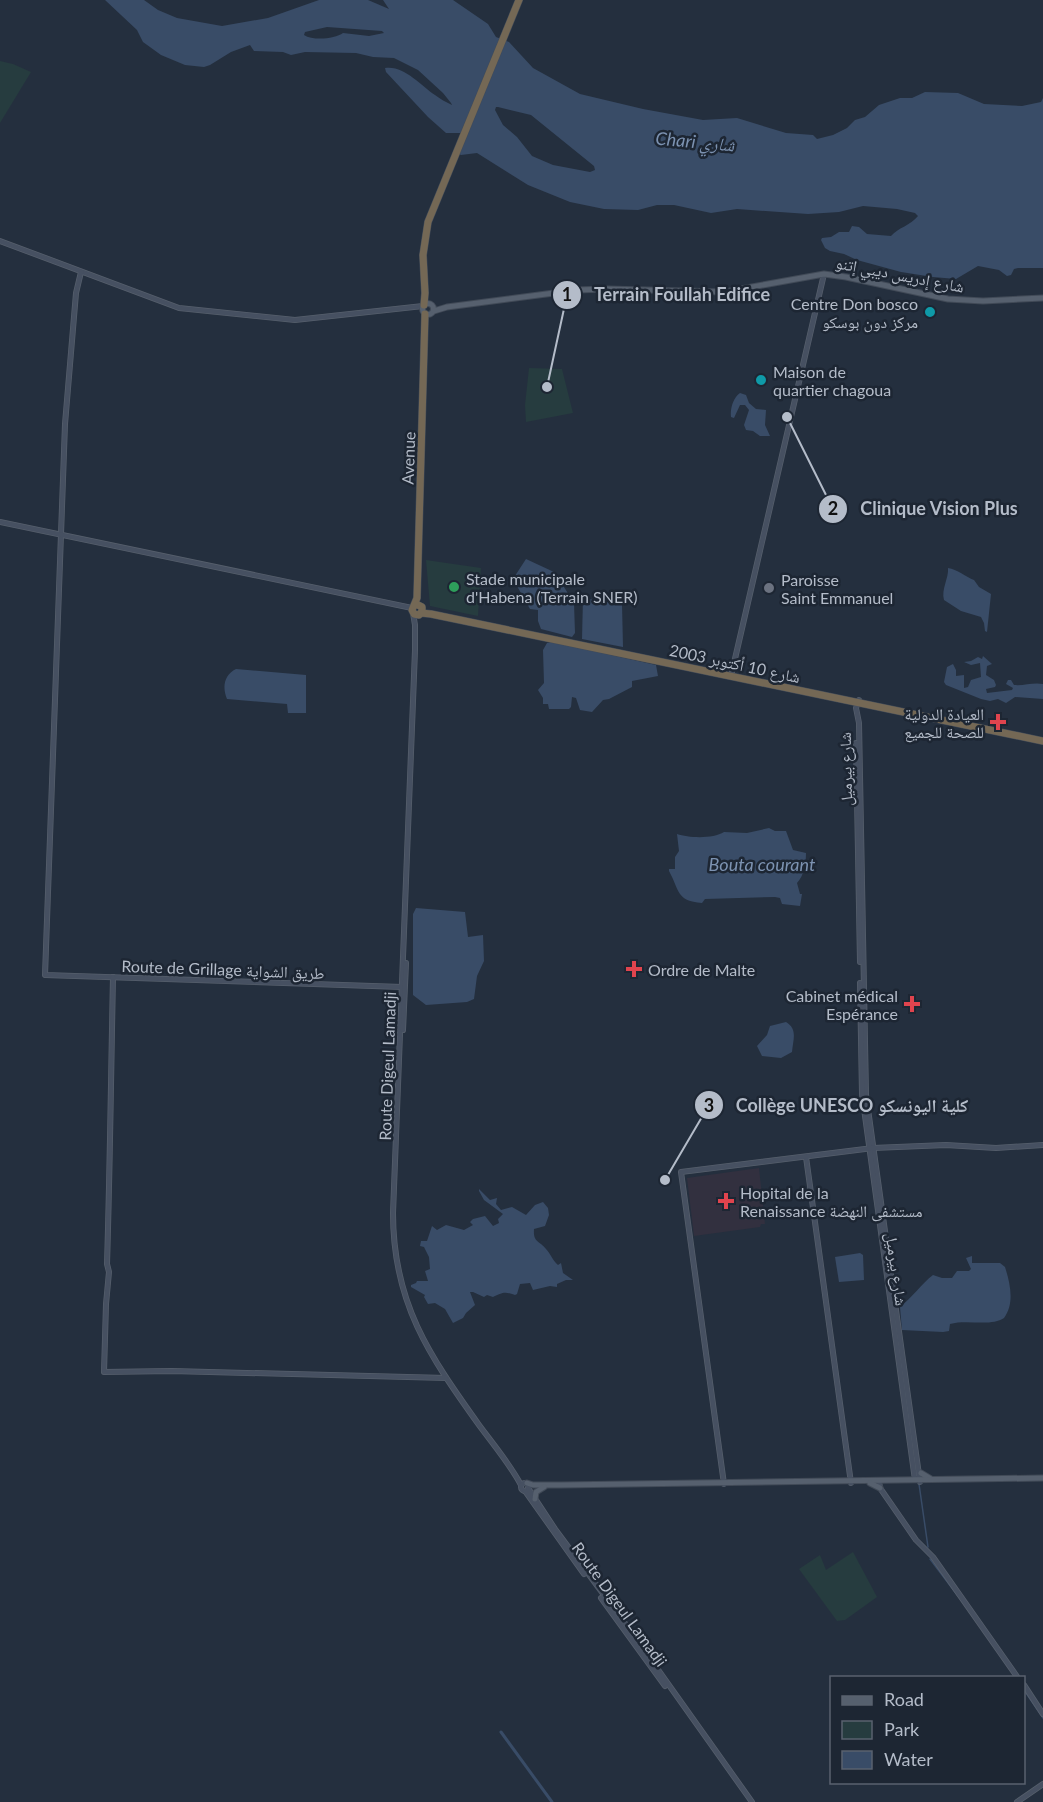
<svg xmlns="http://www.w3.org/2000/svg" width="1043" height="1802" viewBox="0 0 1043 1802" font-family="Lato,'Noto Naskh Arabic',sans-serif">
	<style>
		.medical { fill: #32303f }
		.green { fill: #263c3f }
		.water { fill: #394c67; fill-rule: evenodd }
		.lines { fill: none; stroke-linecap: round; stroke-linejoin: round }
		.stream { stroke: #394c67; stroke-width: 1.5 }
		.canal { stroke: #394c67; stroke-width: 3 }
		.secondary-casing { stroke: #565f6c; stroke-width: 6 }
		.primary-casing { stroke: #414a57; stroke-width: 7 }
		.highway-casing { stroke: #434c59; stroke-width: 8 }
		.secondary { stroke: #465061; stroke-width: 4.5 }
		.primary { stroke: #56606e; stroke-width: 5 }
		.highway { stroke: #746855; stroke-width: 7 }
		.culture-dot { fill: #0f9aa8; stroke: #1d2633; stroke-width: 2 }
		.leisure-dot { fill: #2e9e5b; stroke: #1d2633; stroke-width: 2 }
		.worship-dot { fill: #6b7280; stroke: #1d2633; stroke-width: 2 }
		.health-dot { fill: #e0444e; stroke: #1d2633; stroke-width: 2 }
		.labels { text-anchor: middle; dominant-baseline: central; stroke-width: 5; stroke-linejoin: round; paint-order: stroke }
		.street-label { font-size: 16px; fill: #b4bcc9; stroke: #1d2633 }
		.poi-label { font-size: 16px; fill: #b4bcc9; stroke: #1d2633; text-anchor: start }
		.water-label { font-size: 18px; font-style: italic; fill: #7c92b1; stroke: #1d2633 }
		.leader { fill: none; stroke: #b4bcc9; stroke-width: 2 }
		.callout-dot { fill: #b4bcc9; stroke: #1d2633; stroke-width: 2 }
		.mark-label { font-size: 18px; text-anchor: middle; font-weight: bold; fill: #111 }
		.callout-label { font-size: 18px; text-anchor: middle; font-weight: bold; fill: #b4bcc9; stroke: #1d2633; stroke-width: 5; stroke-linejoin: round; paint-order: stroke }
	</style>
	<rect width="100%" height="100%" fill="#242f3e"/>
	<polygon class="medical" points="759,1168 765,1224 761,1224 760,1227 694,1236 687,1178"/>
	<g class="green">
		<polygon points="0,61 13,64 31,72 0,123"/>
		<polygon points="529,368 562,369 573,413 526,422 525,405"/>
		<polygon points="426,560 481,568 478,616 430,606"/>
		<polygon points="853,1552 877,1597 845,1620 837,1621 799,1569 820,1555 826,1570"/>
	</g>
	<g class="water">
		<path d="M105 0H144L158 10 177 18 222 26 268 18 319 0H368L389 9 383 0H453L488 24 496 37 509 42 533 68 580 94 643 109 703 120 737 118 786 133 813 135 817 139 833 135 847 128 855 120 865 117 879 105 900 98H912L925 92 958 93 984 104 1022 106 1041 102 1043 98V268H1018L1014 269 1011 275 1007 276 999 270 978 266 956 279 933 277 901 272 857 260 844 254 830 251 825 248 821 240 822 238 831 237 839 232H849L852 226 859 227 867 234 891 236C899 227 910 226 918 216L915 213 897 209 863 206 839 212 808 214 737 209 711 213 674 205H657L638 210 604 209 570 202 528 185 477 153 461 155 459 154 466 137 461 133H446L428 117 386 72 385 68C404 65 420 85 435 95 440 99 446 102 452 105L451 103 443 93 418 70 394 58 373 57 356 53 305 52 291 55 283 52 254 51 250 45 231 52 210 65 204 67 185 65 161 55 143 42 137 30ZM327 27 382 31 384 33 369 36 343 33C335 39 313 41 304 35L305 32ZM498 107 531 115 594 166 595 170 590 172 553 165 532 156 517 137 503 125 495 110 496 107Z"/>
		<path d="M740 393 746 395 749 403 756 409 766 410 765 425 770 436H760L753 431 746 430 744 425 749 410 745 405H740L734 418 731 417C730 409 733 398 740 393Z"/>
		<polygon points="526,559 554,572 557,576 574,603 575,633 572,637 541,629 538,621 538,610 530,609 513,579"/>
		<path d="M948 568C957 569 966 577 974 580L979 587 991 594 987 632 985 631 984 623 981 617 961 611 944 600C941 589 949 578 948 568Z"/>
		<polygon points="583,598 622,604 623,647 582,639"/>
		<polygon points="553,642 656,665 658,676 632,681 632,687 609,699 603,700 592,712 580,710 576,698 572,697 571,707 569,709 549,709 548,704 543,704 543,698 538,690 544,683 543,650 547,643"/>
		<path d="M983 656 992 664 987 666 986 675 994 680 996 685 995 687 986 689 987 693 1012 690 1013 688 1006 684 1008 680H1011L1014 685C1024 686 1033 682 1043 684V699L1015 697 1006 703 998 699 990 701 981 699 946 685 944 682 947 667 953 664 956 670V676L964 675V688L968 687 971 680 981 677 980 663 971 665 964 662 971 661 978 657 982 659Z"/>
		<path d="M236 669 306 675V713H288L287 704 227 699C222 687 224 675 236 669Z"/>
		<path d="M769 828 775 831H786L793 850 806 853C806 863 804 876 797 883L800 894H802L800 906 782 904 780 898 775 897 705 899 702 903C676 901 680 891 669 871V869H675V857L679 851 677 834C689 838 713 839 724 832L747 833Z"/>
		<polygon points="416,908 465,912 468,937 483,935 484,961 477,976 474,999 467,1002 426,1005 413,995 413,914"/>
		<path d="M786 1022C798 1029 793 1040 792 1052L781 1058 762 1056 757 1046 767 1035 770 1026Z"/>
		<path d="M479 1189 490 1200 497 1198 496 1204 501 1210 512 1207 526 1215 535 1205 543 1202 548 1208 549 1215 545 1226 534 1229C533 1243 539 1240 546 1249 551 1254 552 1260 558 1265L561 1263 563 1273 573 1280H566L557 1284V1287L550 1286 533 1290 530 1283 520 1284 517 1294 515 1295C504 1291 502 1293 493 1297L487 1295 484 1297 473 1292H470L475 1305 466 1313 463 1318 453 1323 445 1309 435 1303 428 1304 424 1297 425 1295 411 1287V1285L416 1283 417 1281H428L425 1271 430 1269 429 1257 424 1247 420 1246 421 1241H427L432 1226 437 1230 446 1225 464 1230 473 1225 470 1222 473 1219 485 1216 493 1226 499 1223 498 1219 503 1214 484 1200 479 1191Z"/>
		<polygon points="860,1253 863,1255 864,1280 839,1282 835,1257"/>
		<path d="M972 1256V1263H1000L1005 1267C1010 1283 1015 1303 1004 1318 991 1327 967 1319 950 1324L949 1331 943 1332 902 1330 900 1307C913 1297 921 1284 933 1275L942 1278H952L957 1271H969L971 1269 966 1258Z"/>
	</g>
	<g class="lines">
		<g class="stream">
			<polyline points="919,1484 928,1547"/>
			<polyline points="930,1559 958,1596"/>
			<polyline points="1024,1690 1043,1718"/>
		</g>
		<polyline class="canal" points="501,1732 552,1802"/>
		<defs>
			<g id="secondary">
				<polyline points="0,241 179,308 295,320 423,306"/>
				<polyline points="81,272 76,293 65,424 45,975 402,987"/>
				<polyline points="0,522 412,608"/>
				<path d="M413 613 415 625V650L393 1213C393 1303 429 1355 479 1425 493 1444 510 1464 521 1485"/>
				<polyline points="731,676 824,274"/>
				<polyline points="859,700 856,708 859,723 866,1095 920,1482"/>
				<polyline points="856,743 860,962"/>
				<path d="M113 977C111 1073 110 1168 107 1264L109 1272 106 1304 104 1372 172 1371 446 1378"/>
				<polyline points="860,983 862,1094 915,1480"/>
				<polyline points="403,1030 406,963"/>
				<polyline points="806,1157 851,1483"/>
				<polyline points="879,1480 880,1488 916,1540 933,1557 1018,1678"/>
				<circle cx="525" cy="1487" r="4"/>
				<polyline points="724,1484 681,1172 873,1148 946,1145 996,1148 1043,1145"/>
				<polyline points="528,1488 555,1529 627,1626 752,1802"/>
				<polyline points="525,1491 584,1574"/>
				<polyline points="601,1598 665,1686"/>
				<polyline points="1024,1685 1043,1714"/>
				<polyline points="1017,1802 1043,1784"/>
			</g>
			<g id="primary">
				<circle cx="428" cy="309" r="5.5"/>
				<polyline points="434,311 447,307 577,290 606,289 724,292 824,274 846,277 948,299 983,301 1043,298"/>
				<polyline points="921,1473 931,1479"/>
				<polyline points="527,1483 533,1485 561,1485 1043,1478"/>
				<polyline points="870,1483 880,1488"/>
				<polyline points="535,1499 536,1492 544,1487"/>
			</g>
			<g id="highway">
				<polyline points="424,305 425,293 423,255 428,222 519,0"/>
				<polyline points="416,604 422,607 422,612 419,615 414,614 412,610 417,598 425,314"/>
				<polyline points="421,613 431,614 1043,741"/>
			</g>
		</defs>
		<use href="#secondary" class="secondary-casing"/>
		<use href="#primary" class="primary-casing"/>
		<use href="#highway" class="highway-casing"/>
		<use href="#secondary" class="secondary"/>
		<use href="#primary" class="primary"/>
		<use href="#highway" class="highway"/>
	</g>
	<g class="culture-dot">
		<circle cx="930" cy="312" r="6"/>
		<circle cx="761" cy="380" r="6"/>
	</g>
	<circle class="leisure-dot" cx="454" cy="587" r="6"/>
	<circle class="worship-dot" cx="769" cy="588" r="6"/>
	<g class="health-dot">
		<path d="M995 713h6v6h6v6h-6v6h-6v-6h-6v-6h6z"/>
		<path d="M631 960h6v6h6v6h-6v6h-6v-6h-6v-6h6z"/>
		<path d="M909 995h6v6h6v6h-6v6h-6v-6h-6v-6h6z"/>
		<path d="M723 1192h6v6h6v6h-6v6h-6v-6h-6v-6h6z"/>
	</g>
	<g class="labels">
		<g class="street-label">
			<text transform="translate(900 274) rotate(11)">شارع إدريس ديبي إتنو</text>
			<text transform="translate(408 458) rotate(-88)">Avenue</text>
			<text transform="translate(735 663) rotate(12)">شارع 10 أكتوبر 2003</text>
			<text transform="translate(845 769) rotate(-91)">شارع بيرميل</text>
			<text transform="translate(223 969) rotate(2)">Route de Grillage طريق الشواية</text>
			<text transform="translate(387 1066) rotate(-88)">Route Digeul Lamadji</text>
			<text transform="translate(897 1269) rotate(82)">شارع بيرميل</text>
			<text transform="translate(620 1604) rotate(54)">Route Digeul Lamadji</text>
		</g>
		<g class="poi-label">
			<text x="918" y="303" text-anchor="end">Centre Don bosco<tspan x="918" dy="18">مركز دون بوسكو</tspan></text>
			<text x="773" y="371">Maison de<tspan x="773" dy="18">quartier chagoua</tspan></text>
			<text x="466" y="578">Stade municipale<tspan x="466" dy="18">d'Habena (Terrain SNER)</tspan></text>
			<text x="781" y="579">Paroisse<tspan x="781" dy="18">Saint Emmanuel</tspan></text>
			<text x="984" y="713" text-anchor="end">العيادة الدولية<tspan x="984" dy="18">للصحة للجميع</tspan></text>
			<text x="648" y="969">Ordre de Malte</text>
			<text x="898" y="995" text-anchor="end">Cabinet médical<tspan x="898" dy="18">Espérance</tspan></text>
			<text x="740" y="1192">Hopital de la<tspan x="740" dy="18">Renaissance مستشفى النهضة</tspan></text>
		</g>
		<g class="water-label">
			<text transform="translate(695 141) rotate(5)">Chari شاري</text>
			<text x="762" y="864">Bouta courant</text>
		</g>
	</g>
	<path class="leader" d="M547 387L567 295M787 417L833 509M665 1180L709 1105"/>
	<g class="callout-dot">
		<circle cx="547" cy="387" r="6"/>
		<circle cx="787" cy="417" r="6"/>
		<circle cx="665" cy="1180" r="6"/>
		<circle cx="567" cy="295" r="15"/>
		<circle cx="833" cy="509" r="15"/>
		<circle cx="709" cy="1105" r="15"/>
	</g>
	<g class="mark-label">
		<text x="567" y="301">1</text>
		<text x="833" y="515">2</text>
		<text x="709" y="1112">3</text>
	</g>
	<g class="callout-label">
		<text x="682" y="301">Terrain Foullah Edifice</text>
		<text x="939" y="515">Clinique Vision Plus</text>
		<text x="852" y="1112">Collège UNESCO كلية اليونسكو</text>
	</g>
	<rect x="830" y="1676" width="195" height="108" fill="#1d2633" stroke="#59626f" stroke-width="1.5"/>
	<rect x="842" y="1696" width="30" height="9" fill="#56606e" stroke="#59626f" stroke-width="1.5"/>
	<text x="884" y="1706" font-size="18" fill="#b4bcc9">Road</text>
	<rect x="842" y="1721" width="30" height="18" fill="#263c3f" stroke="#59626f" stroke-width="1.5"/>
	<text x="884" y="1736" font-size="18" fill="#b4bcc9">Park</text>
	<rect x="842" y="1751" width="30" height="18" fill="#394c67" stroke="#59626f" stroke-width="1.5"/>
	<text x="884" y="1766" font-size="18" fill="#b4bcc9">Water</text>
</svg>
